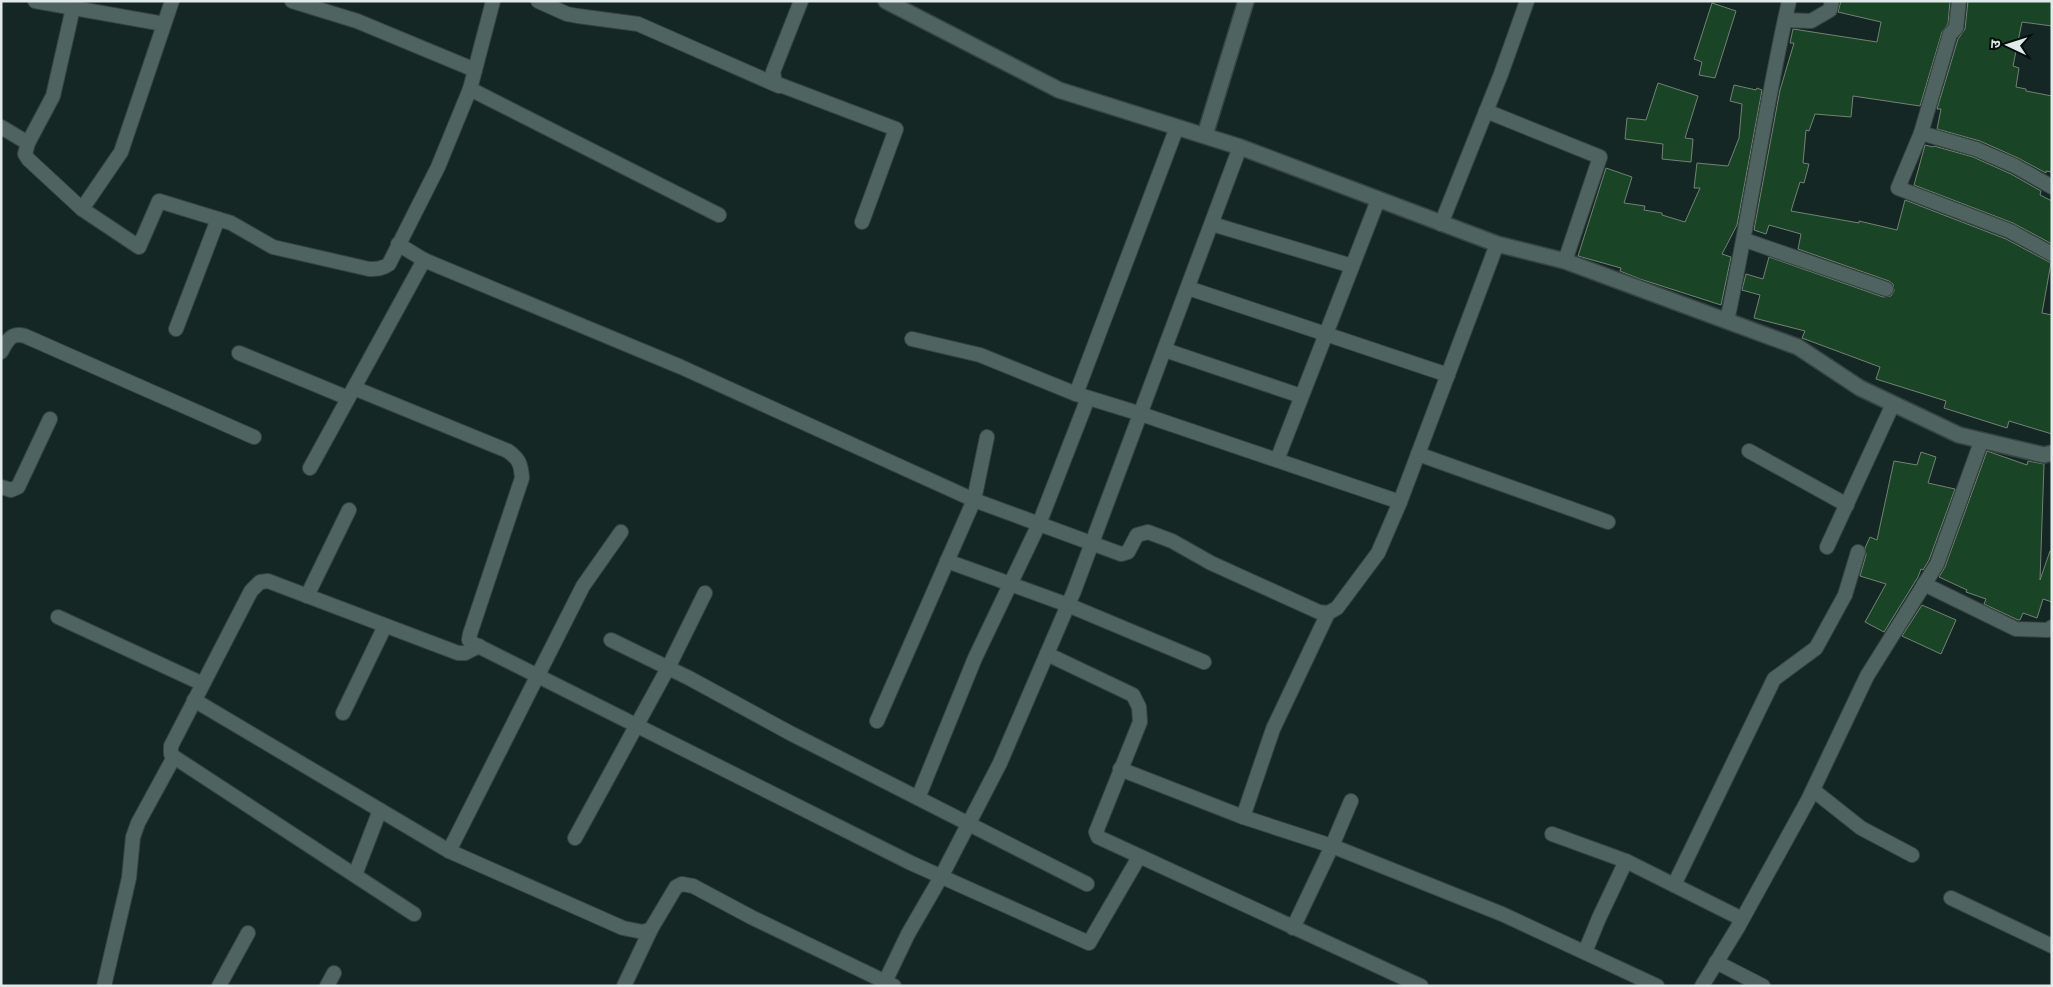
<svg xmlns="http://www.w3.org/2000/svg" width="2053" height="987" viewBox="0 0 2053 987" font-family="'Noto Sans','Noto Sans Devanagari',sans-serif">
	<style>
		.building { fill: #194526; stroke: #738175 }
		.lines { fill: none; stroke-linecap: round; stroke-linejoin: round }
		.minor-casing { stroke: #374442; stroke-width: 16 }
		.tertiary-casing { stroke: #374442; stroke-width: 18 }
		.minor { stroke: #4f6460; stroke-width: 14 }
		.tertiary { stroke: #4f6460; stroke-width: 15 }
	</style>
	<rect width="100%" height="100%" fill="#142724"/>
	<g class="building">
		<polygon points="1841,1 1950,1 1948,24 1942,32 1920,106 1853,96 1851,117 1815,114 1809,131 1806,130 1803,163 1809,164 1804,183 1800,182 1791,211 1859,223 1859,221 1897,230 1905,200 2006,239 2051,263 2042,313 2052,315 2052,434 2009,421 2007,428 1944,408 1946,401 1876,379 1880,367 1802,338 1805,331 1754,318 1760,295 1742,290 1746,274 1763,279 1769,257 1883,297 1891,296 1894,291 1893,284 1889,281 1798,249 1801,234 1769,225 1766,234 1754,230 1780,90 1794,43 1790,43 1793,29 1877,42 1881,22 1838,12"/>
		<polygon points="1968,1 2052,1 2052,26 2022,22 2013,66 2019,68 2016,87 2026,89 2026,91 2052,96 2052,172 2046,171 2046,173 2018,158 1980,141 1937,129 1941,109 1937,109 1958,39 1965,29"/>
		<polygon points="1712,3 1736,11 1715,78 1699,75 1702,62 1694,59"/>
		<polygon points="1658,83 1698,96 1685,138 1693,139 1691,162 1662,159 1663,144 1625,139 1627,118 1646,120"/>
		<polygon points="1734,85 1756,90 1757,88 1762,90 1737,225 1722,254 1731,257 1721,305 1640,279 1620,271 1621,268 1578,256 1606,168 1632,177 1624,203 1645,206 1644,210 1662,213 1662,215 1685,222 1700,188 1694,188 1697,163 1728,166 1739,138 1742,104 1730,101"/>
		<polygon points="1925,145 1933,147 1934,146 1973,157 2011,174 2041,191 2040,195 2052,201 2052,244 2013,223 1914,185"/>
		<polygon points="1987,451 2027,465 2028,461 2044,464 2040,580 2050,551 2052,551 2052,602 2043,599 2037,618 2023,613 2020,620 2018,620 1984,604 1986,599 1966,592 1967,590 1939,577 1945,567"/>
		<polygon points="1921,452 1936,457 1928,483 1955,489 1929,560 1923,570 1921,569 1918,577 1884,632 1865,622 1886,584 1860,576 1866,555 1865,548 1870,537 1877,540 1894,461 1917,465"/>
		<polygon points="1922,605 1956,620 1941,654 1902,636"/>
	</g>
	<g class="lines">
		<defs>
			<g id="minor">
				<polyline points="35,1 164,24"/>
				<polyline points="292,1 357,21 475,70"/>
				<polyline points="538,1 567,14 578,16 638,24 779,86"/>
				<polyline points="801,1 773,72 775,83 896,129 862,222"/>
				<polyline points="1959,1 1956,28 1950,34 1921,133 1898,188 2010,231 2052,254"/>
				<path d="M73 8 53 96 28 143 25 154 28 159 82 209 139 247 159 201 231 223 273 247 369 269C377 269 382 269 389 264L438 167 470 89 493 1"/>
				<polyline points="1785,20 1811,21 1830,10 1832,1"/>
				<polyline points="470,89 719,215"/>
				<polyline points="1486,111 1600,157 1565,261"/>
				<polyline points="1,127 28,143"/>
				<polyline points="1921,133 1976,149 2015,166 2052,187"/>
				<polyline points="82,209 121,152 172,1"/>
				<polyline points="1212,224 1352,266"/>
				<polyline points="1441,224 1501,74 1527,1"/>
				<polyline points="1745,240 1886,289"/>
				<polyline points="398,244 424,260 681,367 974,500 1121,554 1128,552 1137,535 1148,532 1172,541 1211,563 1319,612 1328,613 1337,608 1378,553 1400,502 1497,244"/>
				<polyline points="1188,288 1448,375"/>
				<path d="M1727 321C1750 214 1765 107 1789 1"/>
				<polyline points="176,329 218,219"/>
				<polyline points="912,339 980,355 1076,394 1141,414 1400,502"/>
				<polyline points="1165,350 1301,396"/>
				<path d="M1 352C7 341 11 332 25 336L254 437"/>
				<polyline points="239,353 348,398"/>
				<path d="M354 388 508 451C519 459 521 464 522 478L470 634 469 640 474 644 911 863 1089 943 1139 857"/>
				<polyline points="1076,394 1177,127"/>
				<polyline points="1749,451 1847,505"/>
				<polyline points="1418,454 1608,522"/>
				<polyline points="1277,460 1378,200"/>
				<polyline points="310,468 424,260"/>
				<polyline points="1,487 11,490 18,487 50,419"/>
				<polyline points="1827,547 1893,404"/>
				<polyline points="947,561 1068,605 1204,662"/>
				<polyline points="1924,584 2016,629 2048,630 2052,627"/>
				<polyline points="307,596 349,510"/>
				<polyline points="58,617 203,684"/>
				<polyline points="611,640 689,678 790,733 1087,884"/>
				<polyline points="1047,654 1133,695 1139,707 1140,722 1096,832 1098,837 1421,986"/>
				<polyline points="194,700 449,851 623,928 643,932 651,929 676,887 682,884 693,886 751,917 894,986"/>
				<polyline points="343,713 385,626"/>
				<polyline points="877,721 974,500 987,437"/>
				<polyline points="1120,769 1243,817 1332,846 1351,801"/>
				<polyline points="1813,790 1861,828 1912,855"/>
				<polyline points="918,798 975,658 1039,524 1088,398"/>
				<polyline points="1243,817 1273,729 1328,613"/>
				<polyline points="1552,834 1626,861 1742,919"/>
				<polyline points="575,838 668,668 705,593"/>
				<polyline points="449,851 583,586 621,532"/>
				<polyline points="355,875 380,810"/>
				<polyline points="1674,885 1774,679 1816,648 1845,595 1858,552"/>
				<polyline points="1951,898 2052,946"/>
				<polyline points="414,914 174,757 171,754 171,746 251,591 260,582 268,581 458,653 465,653 479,646"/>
				<polyline points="1293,928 1332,846 1502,914 1657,986"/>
				<polyline points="1585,952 1599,918 1626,861"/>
				<polyline points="1716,962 1763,986"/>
				<polyline points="104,986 129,878 133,837 138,823 174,757"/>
				<polyline points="219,986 248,933"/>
				<polyline points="327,986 334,973"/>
				<polyline points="624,986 651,929"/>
				<polyline points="883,986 908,934 941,877 1000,763 1074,591 1240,147"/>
				<polyline points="1702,986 1738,927 1808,800 1867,676 1937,564 1981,442"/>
			</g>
			<g id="tertiary">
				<polyline points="886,1 1059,90 1240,147 1497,244 1565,261 1727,321 1798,347 1860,388 1959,435 2044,455 2052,453"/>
				<polyline points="1205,135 1246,1"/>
			</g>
		</defs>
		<use href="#minor" class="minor-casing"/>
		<use href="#tertiary" class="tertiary-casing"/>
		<use href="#minor" class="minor"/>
		<use href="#tertiary" class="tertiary"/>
	</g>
	<rect width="2053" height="987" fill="none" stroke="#e0ebe9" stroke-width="5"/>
	<g transform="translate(2008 45) rotate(274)" stroke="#060e0c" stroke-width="4" paint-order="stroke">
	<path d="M0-4L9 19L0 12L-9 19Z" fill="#e0ebe9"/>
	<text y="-8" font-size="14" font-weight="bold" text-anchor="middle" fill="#e0ebe9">उ</text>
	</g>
</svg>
